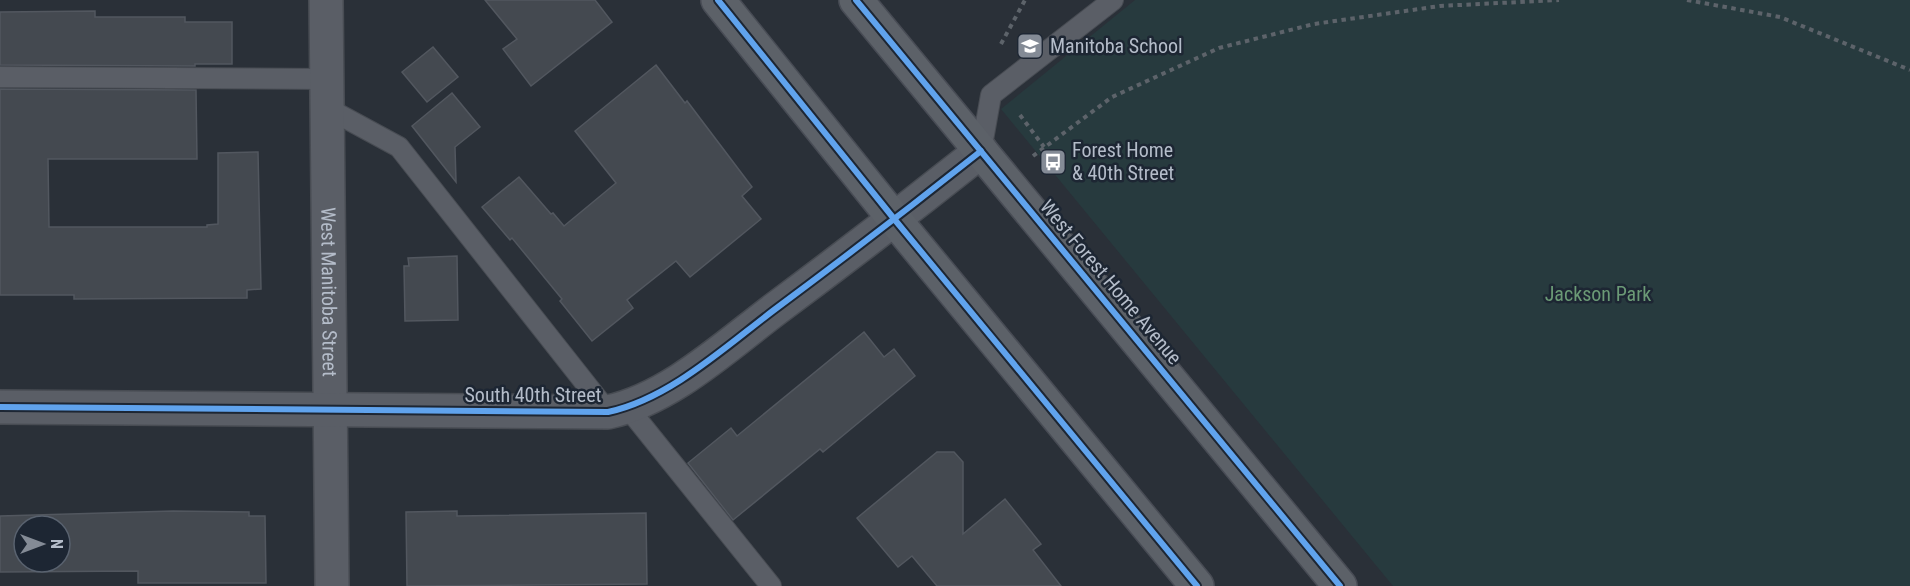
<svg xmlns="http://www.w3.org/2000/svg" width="1910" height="586" viewBox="0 0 1910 586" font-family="'Roboto Condensed',sans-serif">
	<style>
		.green { fill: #273a3e }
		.building { fill: #444950; stroke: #52575f; stroke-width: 1.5; fill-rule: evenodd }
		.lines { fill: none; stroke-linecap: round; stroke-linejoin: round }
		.lane-casing { stroke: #484c53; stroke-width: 22 }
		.street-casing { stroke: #484c53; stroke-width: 36 }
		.primary-casing { stroke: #484c55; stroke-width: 36 }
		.path { stroke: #5d636a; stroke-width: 4; stroke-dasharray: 4.5 4.5; stroke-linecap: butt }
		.lane { stroke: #5a5e66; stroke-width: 20 }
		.street { stroke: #5a5e66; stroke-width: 33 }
		.primary { stroke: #5c6168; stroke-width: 33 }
		.cycleway-casing { stroke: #1d2633; stroke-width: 10 }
		.cycleway { stroke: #60a3ed; stroke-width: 6 }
		.labels { text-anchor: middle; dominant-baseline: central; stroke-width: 5; stroke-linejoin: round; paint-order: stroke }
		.poi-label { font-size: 20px; fill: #b4bcc9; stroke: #1d2633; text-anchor: start }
		.street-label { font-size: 20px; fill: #b4bcc9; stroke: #1d2633 }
		.park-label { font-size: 20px; fill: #6b9a76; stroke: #1d2633 }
	</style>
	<rect width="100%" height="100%" fill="#2a3038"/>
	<polygon class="green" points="1135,0 1910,0 1910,586 1393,586 1001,109"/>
	<g class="building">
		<polygon points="485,0 595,0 612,22 531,86 503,49 517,39"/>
		<polygon points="95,11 95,17 185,17 185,22 232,22 232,64 195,64 195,66 0,65 0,12"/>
		<polygon points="433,47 458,77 427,102 402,72"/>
		<polygon points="656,65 685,103 687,101 752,187 742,196 761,219 690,277 676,261 627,300 633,308 592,341 560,301 562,299 512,238 510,240 482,207 519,177 551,214 553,213 564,226 616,183 575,131"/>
		<polygon points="0,89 196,90 197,159 48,159 49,227 207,227 207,225 218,224 218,153 258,152 261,289 247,290 247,298 74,299 74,295 0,295"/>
		<polygon points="452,93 480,127 455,147 456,182 412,126"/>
		<polygon points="457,256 458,320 405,321 404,266 409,266 408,258"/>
		<polygon points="864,332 884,357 894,349 915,376 823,452 820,449 733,520 688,463 731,428 737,436"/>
		<polygon points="937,452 954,452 963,462 963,534 1005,499 1041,544 1033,550 1061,586 937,586 912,556 898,567 857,518"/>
		<path d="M173 511 249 512V516H265L266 583H138V571L0 572V516ZM24 526H60V562H24Z"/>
		<polygon points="457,511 457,516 646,513 647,584 407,586 406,512"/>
	</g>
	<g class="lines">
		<defs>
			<g id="lane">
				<polyline points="0,77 327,79"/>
				<polyline points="327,108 399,147 608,412"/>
				<polyline points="981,151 991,95 1113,0"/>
				<polyline points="628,408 771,586"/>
			</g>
			<g id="street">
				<path id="s1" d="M326 0 332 586"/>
				<path d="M0 407 608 412C669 399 725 347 774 310 844 258 913 205 981 151"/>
			</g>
			<g id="primary">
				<polyline points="718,0 895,220 1197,586"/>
				<polyline points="856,0 1340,586"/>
			</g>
		</defs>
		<use href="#lane" class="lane-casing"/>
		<use href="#street" class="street-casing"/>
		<use href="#primary" class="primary-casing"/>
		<g class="path">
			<polyline points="1687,0 1780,17 1910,70"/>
			<polyline points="1001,44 1025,0"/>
			<polyline points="1020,115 1044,147"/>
			<polyline points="1033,156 1112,97 1219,48 1314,24 1440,6 1559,0"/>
		</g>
		<use href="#lane" class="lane"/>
		<use href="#street" class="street"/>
		<use href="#primary" class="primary"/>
		<defs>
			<g id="cycleway">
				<polyline points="718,0 895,220 1197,586"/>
				<polyline points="856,0 1340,586"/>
				<path d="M0 407 608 412C669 399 725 347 774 310 844 258 913 205 981 151"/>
			</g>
		</defs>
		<use href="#cycleway" class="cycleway-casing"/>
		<use href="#cycleway" class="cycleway"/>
	</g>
	<defs>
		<symbol id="school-square" viewBox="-11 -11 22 22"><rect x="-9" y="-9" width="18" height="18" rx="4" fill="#848b96" stroke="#1d2633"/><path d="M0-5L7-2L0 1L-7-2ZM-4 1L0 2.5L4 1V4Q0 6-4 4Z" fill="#fff"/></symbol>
		<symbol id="bus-square" viewBox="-11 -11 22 22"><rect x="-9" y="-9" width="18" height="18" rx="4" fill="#848b96" stroke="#1d2633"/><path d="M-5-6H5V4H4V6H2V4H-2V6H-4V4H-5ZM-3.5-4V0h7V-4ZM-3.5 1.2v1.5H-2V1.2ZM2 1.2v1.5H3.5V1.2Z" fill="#fff"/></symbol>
	</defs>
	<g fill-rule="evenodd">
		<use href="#school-square" x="1015" y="31" width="30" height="30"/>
		<use href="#bus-square" x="1038" y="147" width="30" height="30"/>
	</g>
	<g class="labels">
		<g class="poi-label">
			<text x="1050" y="46">Manitoba School</text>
			<text x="1072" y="150">Forest Home<tspan x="1072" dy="23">&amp; 40th Street</tspan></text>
		</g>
		<g class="street-label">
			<text transform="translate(1111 282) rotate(50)">West Forest Home Avenue</text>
			<text stroke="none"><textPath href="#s1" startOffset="292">West Manitoba Street</textPath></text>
			<text x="533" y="395">South 40th Street</text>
		</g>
		<g class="park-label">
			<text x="1598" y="294">Jackson Park</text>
		</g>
	</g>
	<g transform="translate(42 544) rotate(90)"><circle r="28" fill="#1d2633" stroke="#59626f" stroke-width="1.5"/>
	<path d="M0-4.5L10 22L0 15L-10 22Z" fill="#848b96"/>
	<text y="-9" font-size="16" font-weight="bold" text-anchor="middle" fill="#b4bcc9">N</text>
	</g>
</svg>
